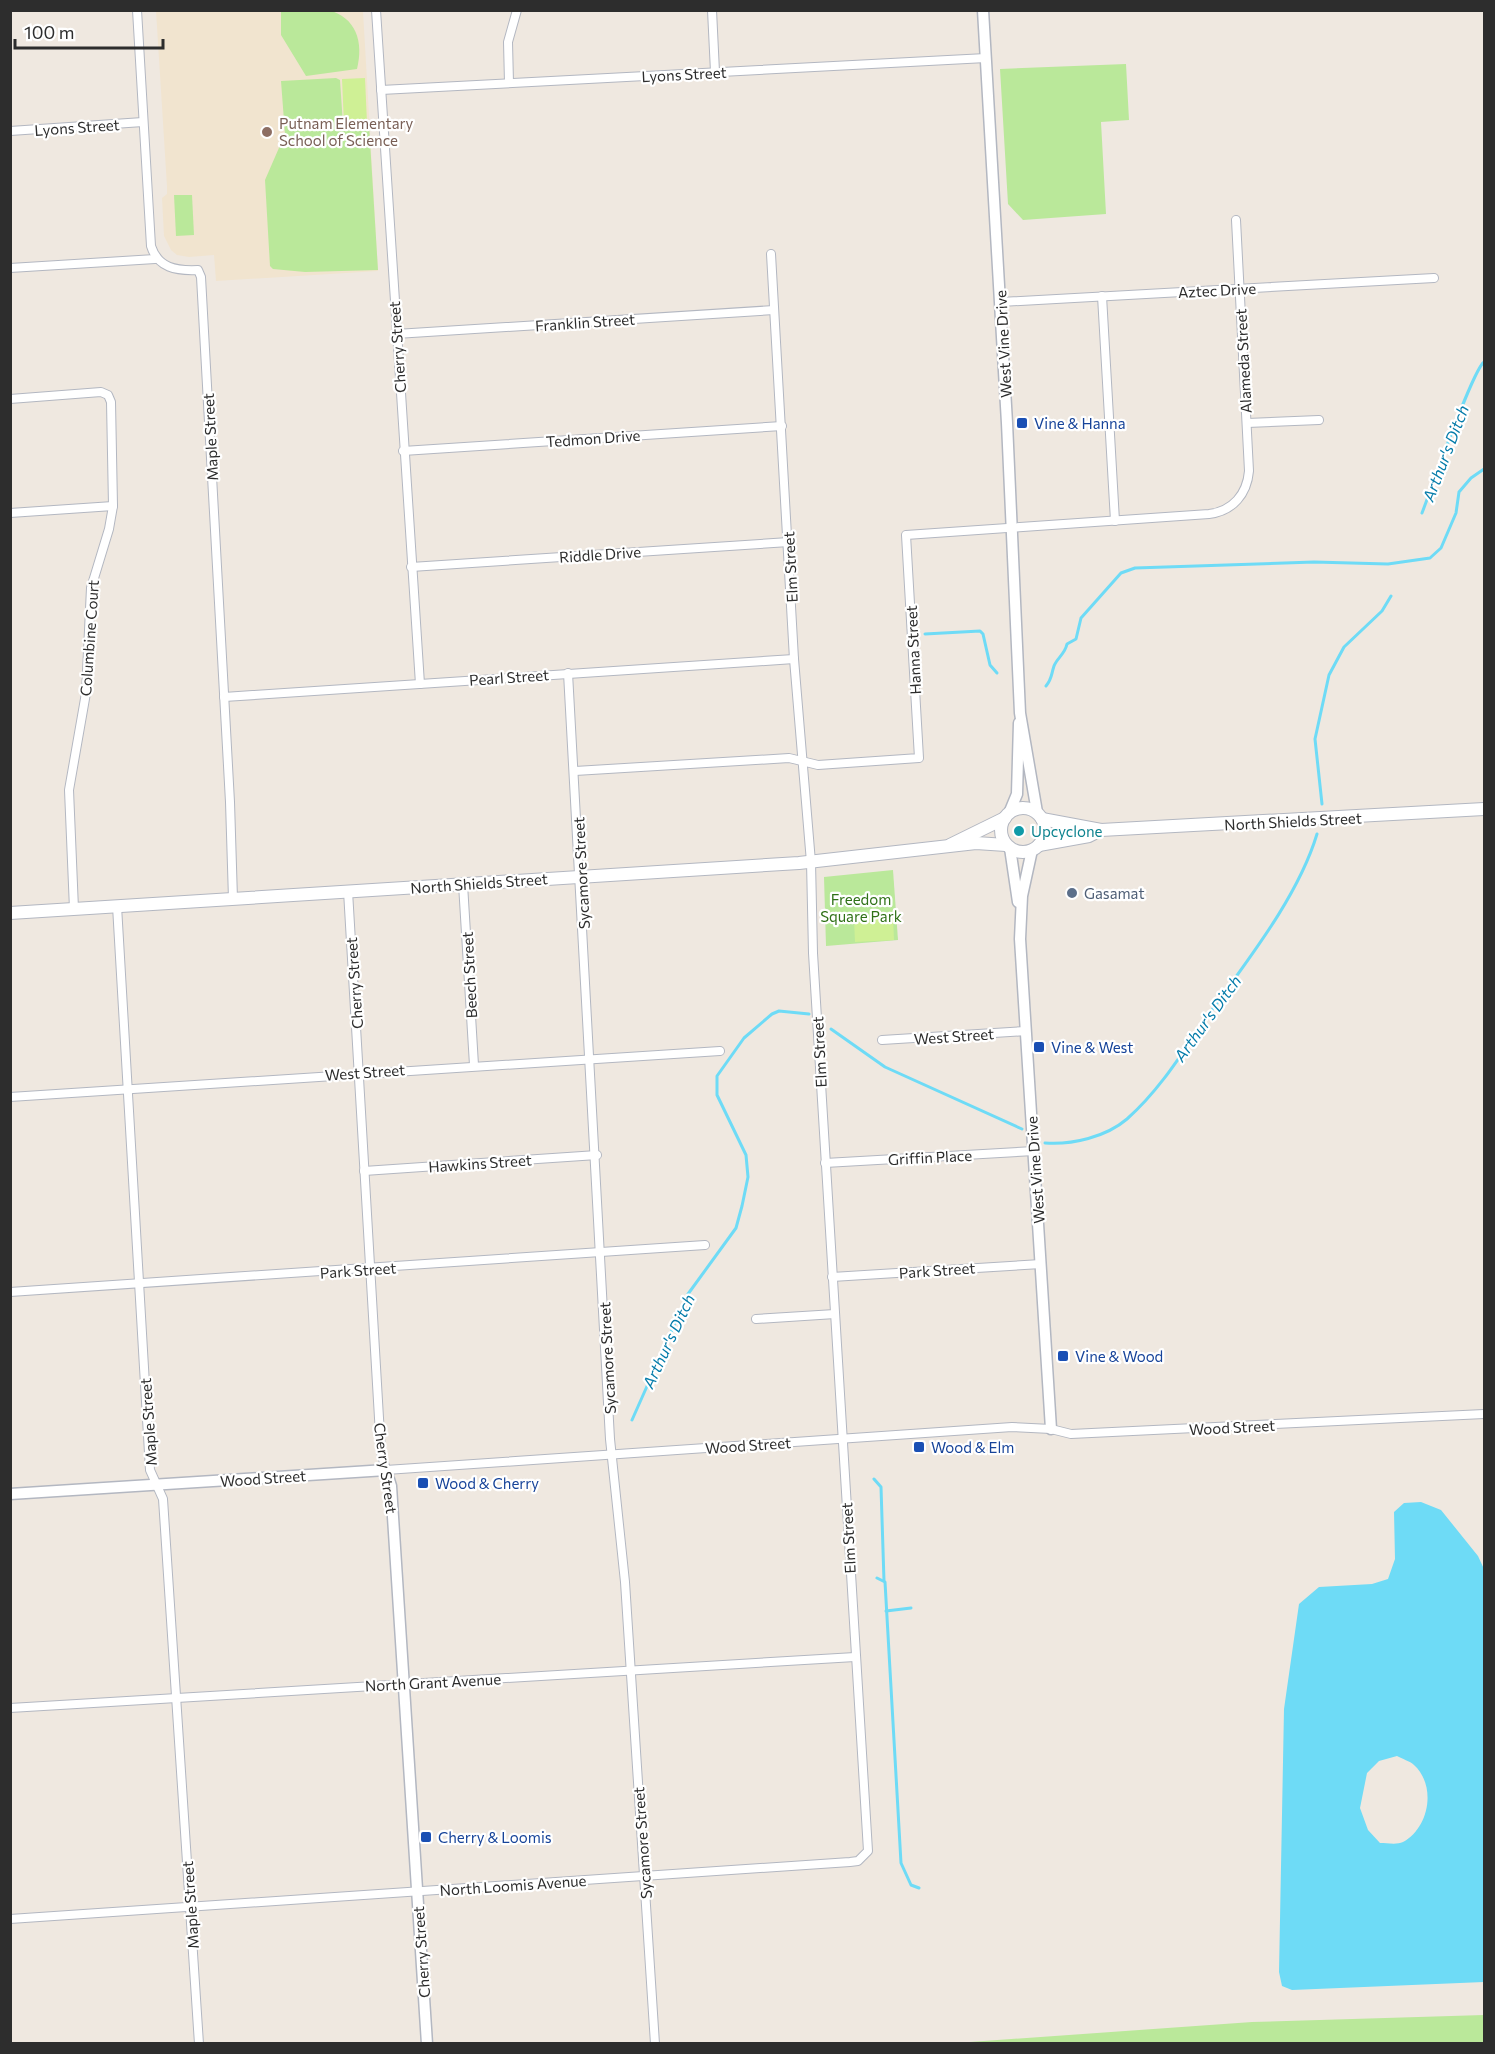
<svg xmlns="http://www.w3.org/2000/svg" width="1495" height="2054" viewBox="0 0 1495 2054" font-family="Commissioner,sans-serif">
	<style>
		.education { fill: #f1e4cf }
		.green { fill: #bae89a }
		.pitch { fill: #cff095 }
		.water { fill: #6edbf6; fill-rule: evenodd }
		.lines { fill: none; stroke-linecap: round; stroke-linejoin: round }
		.stream { stroke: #6edbf6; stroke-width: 3 }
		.minor-casing { stroke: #b3b7c1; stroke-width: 10 }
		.tertiary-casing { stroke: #b3b7c1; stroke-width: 13 }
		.secondary-casing { stroke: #b3b7c1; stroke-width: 14 }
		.minor { stroke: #fff; stroke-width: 8 }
		.tertiary { stroke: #fff; stroke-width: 10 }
		.secondary { stroke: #fff; stroke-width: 12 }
		.education-dot { fill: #8d6e63; stroke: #fff; stroke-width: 2 }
		.transit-dot { fill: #1a4fb4; stroke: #fff; stroke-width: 2 }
		.culture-dot { fill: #0f9aa8; stroke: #fff; stroke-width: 2 }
		.service-dot { fill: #5c6f8a; stroke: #fff; stroke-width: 2 }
		.labels { text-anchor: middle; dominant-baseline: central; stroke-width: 4.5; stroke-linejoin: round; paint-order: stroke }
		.street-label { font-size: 15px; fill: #2d2d2d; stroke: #fff }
		.education-label { font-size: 15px; fill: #785e54; stroke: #fff; text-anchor: start }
		.transit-label { font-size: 15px; fill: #164399; stroke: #fff; text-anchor: start }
		.culture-label { font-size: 15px; fill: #0d838f; stroke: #fff; text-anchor: start }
		.service-label { font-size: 15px; fill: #4e5e75; stroke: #fff; text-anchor: start }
		.park-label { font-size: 15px; fill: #2f7117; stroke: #fff }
		.water-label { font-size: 16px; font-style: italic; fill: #057caa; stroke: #fff }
	</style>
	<rect width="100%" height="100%" fill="#efe8e0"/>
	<polygon class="education" points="156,11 363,11 378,271 216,281 214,255 189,257 177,255 171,250 164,236 162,198 167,194 167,187"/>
	<g class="green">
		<path d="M281 11C295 10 314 7 328 10 356 17 364 42 357 69L306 76 281 35Z"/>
		<polygon points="1126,64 1129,120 1101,122 1106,214 1023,220 1008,204 1000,69"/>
		<polygon points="336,78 340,80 343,125 369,125 378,270 305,272 273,269 270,266 265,180 285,134 281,81"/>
		<polygon points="192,195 194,235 176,236 174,195"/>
		<polygon points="893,870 898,940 826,946 824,877"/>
		<polygon points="1484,2015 1484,2043 956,2043 1252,2022"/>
	</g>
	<g class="pitch">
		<polygon points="365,78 367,123 344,124 342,79"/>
		<polygon points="893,916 894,940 855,942 854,919"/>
	</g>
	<path class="water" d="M1421 1502 1441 1510 1478 1556 1484 1569V1982L1292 1990 1282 1986 1279 1972 1284 1709 1299 1604 1319 1587 1372 1584 1388 1579 1395 1559 1394 1512 1404 1503ZM1397 1756C1402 1759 1410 1761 1414 1765 1437 1786 1429 1828 1403 1842 1397 1845 1387 1843 1380 1843L1368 1830 1360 1808 1367 1773 1379 1761Z"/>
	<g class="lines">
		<g class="stream">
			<path d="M1422 513C1431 490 1472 371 1484 362"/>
			<polyline points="925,634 980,631 983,634 990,665 997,673"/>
			<path d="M1046 686C1052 679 1051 675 1054 666 1057 658 1065 654 1067 644L1076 639 1081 618 1121 573 1135 568 1314 562 1388 564 1430 558 1441 548 1456 513 1459 492 1471 478 1484 469"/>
			<polyline points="1322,804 1315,739 1329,675 1344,647 1382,611 1391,596"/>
			<polyline points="831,1029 885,1067 1022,1129"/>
			<path d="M1045 1143C1072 1145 1106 1137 1127 1119 1161 1089 1184 1050 1209 1014 1247 961 1298 897 1317 834"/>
			<polyline points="632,1420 688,1294 736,1228 742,1206 748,1177 746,1155 717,1095 717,1076 744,1038 772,1014 779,1011 809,1014"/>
			<polyline points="874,1479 881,1487 884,1581"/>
			<polyline points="877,1578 885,1582 901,1863 911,1885 919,1888"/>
			<polyline points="886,1611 911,1608"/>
		</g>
		<defs>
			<g id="minor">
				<path d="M137 10 151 246C158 268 176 271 198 270L201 277 230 802 233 899"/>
				<polyline points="376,10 420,684"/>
				<polyline points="712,10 715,72"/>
				<polyline points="509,83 508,42 517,10"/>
				<polyline points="381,90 986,58"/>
				<polyline points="10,131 143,122"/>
				<polyline points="10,268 155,259"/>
				<polyline points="1102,296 1115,521"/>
				<polyline points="1001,302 1434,278"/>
				<polyline points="396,334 774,310"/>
				<polyline points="10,399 101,392 108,395 111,402 113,506 109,529 91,588 86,693 69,790 74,909"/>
				<polyline points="1247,423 1319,420"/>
				<polyline points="403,451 782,426"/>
				<polyline points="10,513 113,506"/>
				<polyline points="411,567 789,542"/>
				<polyline points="568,673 610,1439 625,1582 655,2044"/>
				<polyline points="224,697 794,659"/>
				<path d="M575 771 789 758 818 765 919 758 906 535 1209 514C1233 511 1247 494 1249 471L1236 220"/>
				<polyline points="463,884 474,1065"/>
				<polyline points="348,891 381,1452 386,1470 1012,1427 1051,1429 1071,1434 1484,1414"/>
				<polyline points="117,906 150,1470 163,1499 199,2044"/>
				<polyline points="882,1040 1026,1031"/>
				<polyline points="10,1097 720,1051"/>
				<polyline points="825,1163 1034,1151"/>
				<polyline points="364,1171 597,1155"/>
				<polyline points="832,1277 1041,1264"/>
				<polyline points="10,1292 705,1245"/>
				<polyline points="756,1319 835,1314"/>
				<polyline points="10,1708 855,1657"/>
				<polyline points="10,1919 850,1862 858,1861 868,1851 813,953 811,862 794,659 771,254"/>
			</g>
			<g id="tertiary">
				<polyline points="983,10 1007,423 1020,713 1037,812"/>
				<polyline points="1010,811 1017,794 1019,723"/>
				<polyline points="1010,848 1018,902"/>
				<polyline points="1032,850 1022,896 1020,939 1051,1429"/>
				<polyline points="10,1494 386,1470 391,1486 427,2044"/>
			</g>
			<g id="secondary">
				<circle cx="1023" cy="830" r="22"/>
				<polyline points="1042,819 1101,830 1484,809"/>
				<polyline points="950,845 1005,818"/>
				<polyline points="1039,845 1089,836 1101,830"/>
				<polyline points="10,913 799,863 976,843 1006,845"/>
			</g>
		</defs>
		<use href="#minor" class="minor-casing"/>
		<use href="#tertiary" class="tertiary-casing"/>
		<use href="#secondary" class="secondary-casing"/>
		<use href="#minor" class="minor"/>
		<use href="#tertiary" class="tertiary"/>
		<use href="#secondary" class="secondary"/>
	</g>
	<circle class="education-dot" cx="267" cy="132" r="6"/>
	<g class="transit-dot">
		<rect x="1016" y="417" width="12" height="12" rx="3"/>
		<rect x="1033" y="1041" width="12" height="12" rx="3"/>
		<rect x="1057" y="1350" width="12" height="12" rx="3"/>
		<rect x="913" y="1441" width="12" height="12" rx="3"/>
		<rect x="417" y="1477" width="12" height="12" rx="3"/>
		<rect x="420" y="1831" width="12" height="12" rx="3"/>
	</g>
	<circle class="culture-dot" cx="1019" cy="831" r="6"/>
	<circle class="service-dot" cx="1072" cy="893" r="6"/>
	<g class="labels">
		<g class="street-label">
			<text transform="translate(684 74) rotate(-3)">Lyons Street</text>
			<text transform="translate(77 127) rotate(-4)">Lyons Street</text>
			<text transform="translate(1217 290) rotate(-3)">Aztec Drive</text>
			<text transform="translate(585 322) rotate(-4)">Franklin Street</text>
			<text transform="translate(1003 344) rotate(-93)">West Vine Drive</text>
			<text transform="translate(397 347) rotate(-94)">Cherry Street</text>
			<text transform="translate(1243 361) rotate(-93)">Alameda Street</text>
			<text transform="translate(210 437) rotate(-93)">Maple Street</text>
			<text transform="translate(593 438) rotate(-4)">Tedmon Drive</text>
			<text transform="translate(600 554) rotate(-4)">Riddle Drive</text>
			<text transform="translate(790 567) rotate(-93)">Elm Street</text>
			<text transform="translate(89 638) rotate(-86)">Columbine Court</text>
			<text transform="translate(913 650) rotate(-93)">Hanna Street</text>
			<text transform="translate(509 677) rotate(-4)">Pearl Street</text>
			<text transform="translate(1293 821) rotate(-3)">North Shields Street</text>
			<text transform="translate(581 873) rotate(-93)">Sycamore Street</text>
			<text transform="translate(479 883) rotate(-4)">North Shields Street</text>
			<text transform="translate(469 975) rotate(-93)">Beech Street</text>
			<text transform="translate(354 983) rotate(-94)">Cherry Street</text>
			<text transform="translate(954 1036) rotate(-4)">West Street</text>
			<text transform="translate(819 1052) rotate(-93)">Elm Street</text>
			<text transform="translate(365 1072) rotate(-4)">West Street</text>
			<text transform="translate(930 1157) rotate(-3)">Griffin Place</text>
			<text transform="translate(480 1163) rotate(-4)">Hawkins Street</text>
			<text transform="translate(1035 1170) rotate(-94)">West Vine Drive</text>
			<text transform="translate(358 1270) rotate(-4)">Park Street</text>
			<text transform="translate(937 1270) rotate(-4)">Park Street</text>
			<text transform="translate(607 1358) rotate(-93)">Sycamore Street</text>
			<text transform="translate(148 1422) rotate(-94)">Maple Street</text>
			<text transform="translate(1232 1427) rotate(-3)">Wood Street</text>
			<text transform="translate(748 1445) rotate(-4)">Wood Street</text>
			<text transform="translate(386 1468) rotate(82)">Cherry Street</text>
			<text transform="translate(263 1478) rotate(-4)">Wood Street</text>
			<text transform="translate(848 1538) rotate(-93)">Elm Street</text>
			<text transform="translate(433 1682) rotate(-3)">North Grant Avenue</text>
			<text transform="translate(642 1843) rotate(-94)">Sycamore Street</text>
			<text transform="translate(513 1885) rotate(-4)">North Loomis Avenue</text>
			<text transform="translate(190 1905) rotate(-94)">Maple Street</text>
			<text transform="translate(421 1952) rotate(-94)">Cherry Street</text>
		</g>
		<g class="education-label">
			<text x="279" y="123">Putnam Elementary<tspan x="279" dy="17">School of Science</tspan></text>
		</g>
		<g class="transit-label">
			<text x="1034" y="423">Vine &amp; Hanna</text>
			<text x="1051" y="1047">Vine &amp; West</text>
			<text x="1075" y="1356">Vine &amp; Wood</text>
			<text x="931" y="1447">Wood &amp; Elm</text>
			<text x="435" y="1483">Wood &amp; Cherry</text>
			<text x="438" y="1837">Cherry &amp; Loomis</text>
		</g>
		<g class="culture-label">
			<text x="1031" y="831">Upcyclone</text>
		</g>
		<g class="service-label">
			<text x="1084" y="893">Gasamat</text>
		</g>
		<g class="park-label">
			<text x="861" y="899">Freedom<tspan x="861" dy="17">Square Park</tspan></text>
		</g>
		<g class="water-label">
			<text transform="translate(1445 453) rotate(-69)">Arthur's Ditch</text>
			<text transform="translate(1207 1018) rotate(-54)">Arthur's Ditch</text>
			<text transform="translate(668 1341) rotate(-65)">Arthur's Ditch</text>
		</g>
	</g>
	<rect width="1495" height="2054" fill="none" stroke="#2d2d2d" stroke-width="24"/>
	<path d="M15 39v9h148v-9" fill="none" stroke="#2d2d2d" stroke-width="3"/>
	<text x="24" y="39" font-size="18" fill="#2d2d2d" stroke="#ffffff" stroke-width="4.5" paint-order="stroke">100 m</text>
</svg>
